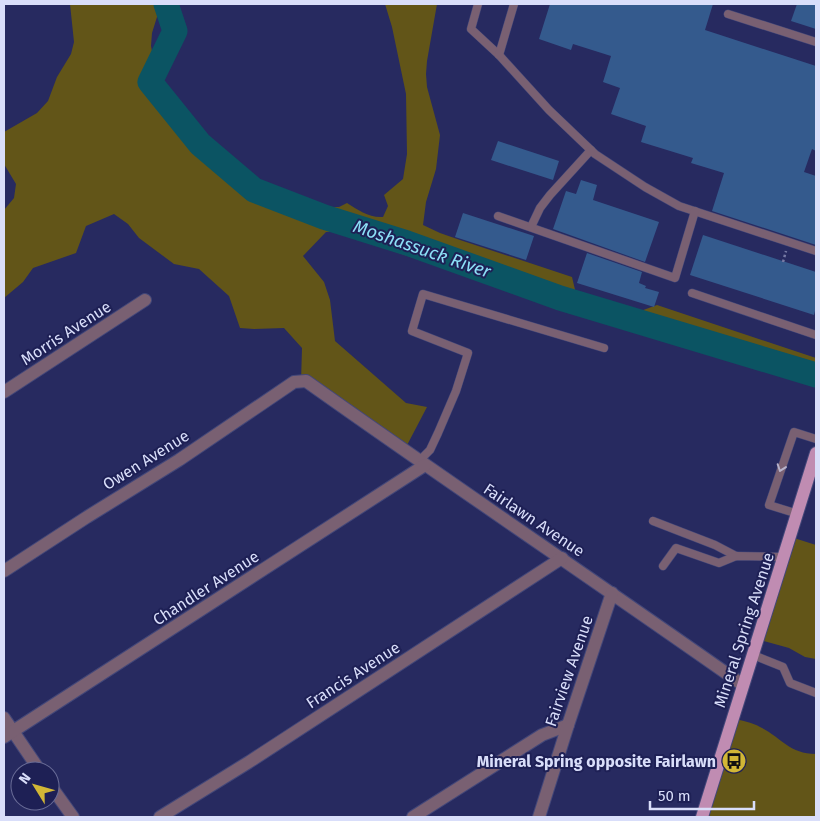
<svg xmlns="http://www.w3.org/2000/svg" width="820" height="821" viewBox="0 0 820 821" font-family="'Fira Sans',sans-serif">
	<style>
		.green { fill: #625518 }
		.lines { fill: none; stroke-linecap: round; stroke-linejoin: round }
		.river { stroke: #0b5463; stroke-width: 25 }
		.building { fill: #345a8d }
		.service-casing { stroke: #434779; stroke-width: 9 }
		.minor-casing { stroke: #434779; stroke-width: 14 }
		.primary-casing { stroke: #434779; stroke-width: 14 }
		.path { stroke: #777aa5; stroke-width: 2.5; stroke-dasharray: 2.5 2.5; stroke-linecap: butt }
		.service { stroke: #796072; stroke-width: 8 }
		.minor { stroke: #796072; stroke-width: 12 }
		.primary { stroke: #c08cb2; stroke-width: 12 }
		.oneway { stroke: #b7b2ca }
		.labels { text-anchor: middle; dominant-baseline: central; stroke-width: 4; stroke-linejoin: round; paint-order: stroke }
		.street-label { font-size: 16px; fill: #d9defa; stroke: #1e2055 }
		.poi-label { font-size: 16px; font-weight: bold; fill: #d9defa; stroke: #1e2055; text-anchor: end }
		.water-label { font-size: 18px; font-style: italic; fill: #8ce0f7; stroke: #1e2055 }
	</style>
	<rect width="100%" height="100%" fill="#272a60"/>
	<g class="green">
		<path d="M70 4H161L152 33 151 46 158 82 185 122 282 197 314 207H339L347 203C358 210 369 218 383 217L388 206 384 195 403 179 407 154 406 94 392 27 385 4H437L427 61 426 74 427 87 440 135 436 169 426 202 423 225 440 233 460 240 572 277 577 298 627 316 657 305 816 358V372L795 365 746 351C734 362 726 361 712 355L580 314 336 232H326L303 256 324 282 330 300 335 341 406 403 427 407 405 449 301 382 302 348 284 328 254 329 240 328 229 296 199 269 174 264 139 238 128 224 114 214 86 226 76 253 33 268 23 282 4 298V210L14 198 16 184 4 164V132L37 113 48 101 57 77 71 54 74 42Z"/>
		<polygon points="794,538 816,545 816,659 805,657 789,648 757,639"/>
		<path d="M733 718C741 721 752 722 760 727 781 737 789 754 816 754V817H700Z"/>
	</g>
	<g class="lines">
		<polyline class="river" points="166,4 175,31 150,82 200,144 254,190 324,217 407,243 560,298 816,375"/>
	</g>
	<g class="building">
		<polygon points="550,4 713,4 705,30 816,66 816,151 812,149 804,172 816,176 816,245 712,211 724,173 691,163 693,158 641,142 646,126 611,114 620,88 603,82 611,56 573,44 571,50 539,39"/>
		<polygon points="797,4 816,4 816,29 791,21"/>
		<polygon points="498,141 559,161 553,180 491,160"/>
		<polygon points="581,180 597,185 593,200 659,222 645,262 553,229 566,191 576,194"/>
		<polygon points="463,213 534,236 526,260 455,237"/>
		<polygon points="703,235 816,272 816,307 814,315 690,275"/>
		<polygon points="587,253 642,272 639,283 646,286 645,288 659,292 654,307 577,283"/>
	</g>
	<g class="lines">
		<defs>
			<g id="service">
				<polyline points="478,4 471,29 499,55 549,110 595,154 645,187 679,206 816,251"/>
				<polyline points="728,14 816,42"/>
				<polyline points="499,55 514,4"/>
				<polyline points="498,216 675,278 695,211"/>
				<polyline points="531,227 540,208 550,195 591,150"/>
				<polyline points="692,293 816,335"/>
				<polyline points="419,461 430,450 438,433 456,391 468,353 412,331 423,294 604,348"/>
				<polyline points="798,514 769,505 794,432 816,439"/>
				<polyline points="653,521 715,545 736,556"/>
				<polyline points="663,566 676,548 719,563 736,556 784,557"/>
				<polyline points="753,655 783,667 790,683 816,693"/>
			</g>
			<g id="minor">
				<polyline points="4,392 145,300"/>
				<path d="M4 571 87 517 179 460 294 382 306 381C451 484 598 583 743 685"/>
				<polyline points="4,718 40,771"/>
				<polyline points="4,737 425,465"/>
				<polyline points="50,785 73,817"/>
				<polyline points="160,817 249,762 562,558"/>
				<polyline points="413,817 542,735 568,725"/>
				<polyline points="539,817 568,725 612,593"/>
			</g>
			<polyline id="primary" points="702,817 816,453"/>
		</defs>
		<use href="#service" class="service-casing"/>
		<use href="#minor" class="minor-casing"/>
		<use href="#primary" class="primary-casing"/>
		<polyline class="path" points="783,262 786,251"/>
		<use href="#service" class="service"/>
		<use href="#minor" class="minor"/>
		<use href="#primary" class="primary"/>
	</g>
	<defs><path id="oneway-chevron" d="M-2-3.5L2.5 0L-2 3.5" fill="none" stroke-width="1.6" stroke-linecap="round" stroke-linejoin="round" transform="scale(1.25)"/></defs>
	<use class="oneway" href="#oneway-chevron" transform="translate(781 468) rotate(109)"/>
	<defs>
		<symbol id="bus-disc" viewBox="-11 -11 22 22"><circle r="9.5" fill="#d2b736" stroke="#1e2055"/><path d="M-5-6H5V4H4V6H2V4H-2V6H-4V4H-5ZM-3.5-4V0h7V-4ZM-3.5 1.2v1.5H-2V1.2ZM2 1.2v1.5H3.5V1.2Z" fill="#111"/></symbol>
	</defs>
	<g fill-rule="evenodd">
		<use href="#bus-disc" x="720" y="747" width="28" height="28"/>
	</g>
	<g class="labels">
		<g class="street-label">
			<text transform="translate(66 333) rotate(-33)">Morris Avenue</text>
			<text transform="translate(146 460) rotate(-32)">Owen Avenue</text>
			<text transform="translate(534 520) rotate(34)">Fairlawn Avenue</text>
			<text transform="translate(206 588) rotate(-33)">Chandler Avenue</text>
			<text transform="translate(744 630) rotate(-72)">Mineral Spring Avenue</text>
			<text transform="translate(569 671) rotate(-71)">Fairview Avenue</text>
			<text transform="translate(353 675) rotate(-33)">Francis Avenue</text>
		</g>
		<g class="poi-label">
			<text x="716" y="761">Mineral Spring opposite Fairlawn</text>
		</g>
		<g class="water-label">
			<text transform="translate(422 249) rotate(19)">Moshassuck River</text>
		</g>
	</g>
	<rect width="820" height="821" fill="none" stroke="#d9defa" stroke-width="10"/>
	<g transform="translate(35 786) rotate(307)"><circle r="24" fill="#1e2055" stroke="#696c97"/>
	<path d="M0-4L9 19L0 12L-9 19Z" fill="#d2b736"/>
	<text y="-8" font-size="14" font-weight="bold" text-anchor="middle" fill="#d9defa">N</text>
	</g>
	<path d="M650 801v8h104v-8" fill="none" stroke="#d9defa" stroke-width="2.5"/>
	<text x="658" y="801" font-size="15" fill="#d9defa" stroke="#1e2055" stroke-width="4" paint-order="stroke">50 m</text>
</svg>
